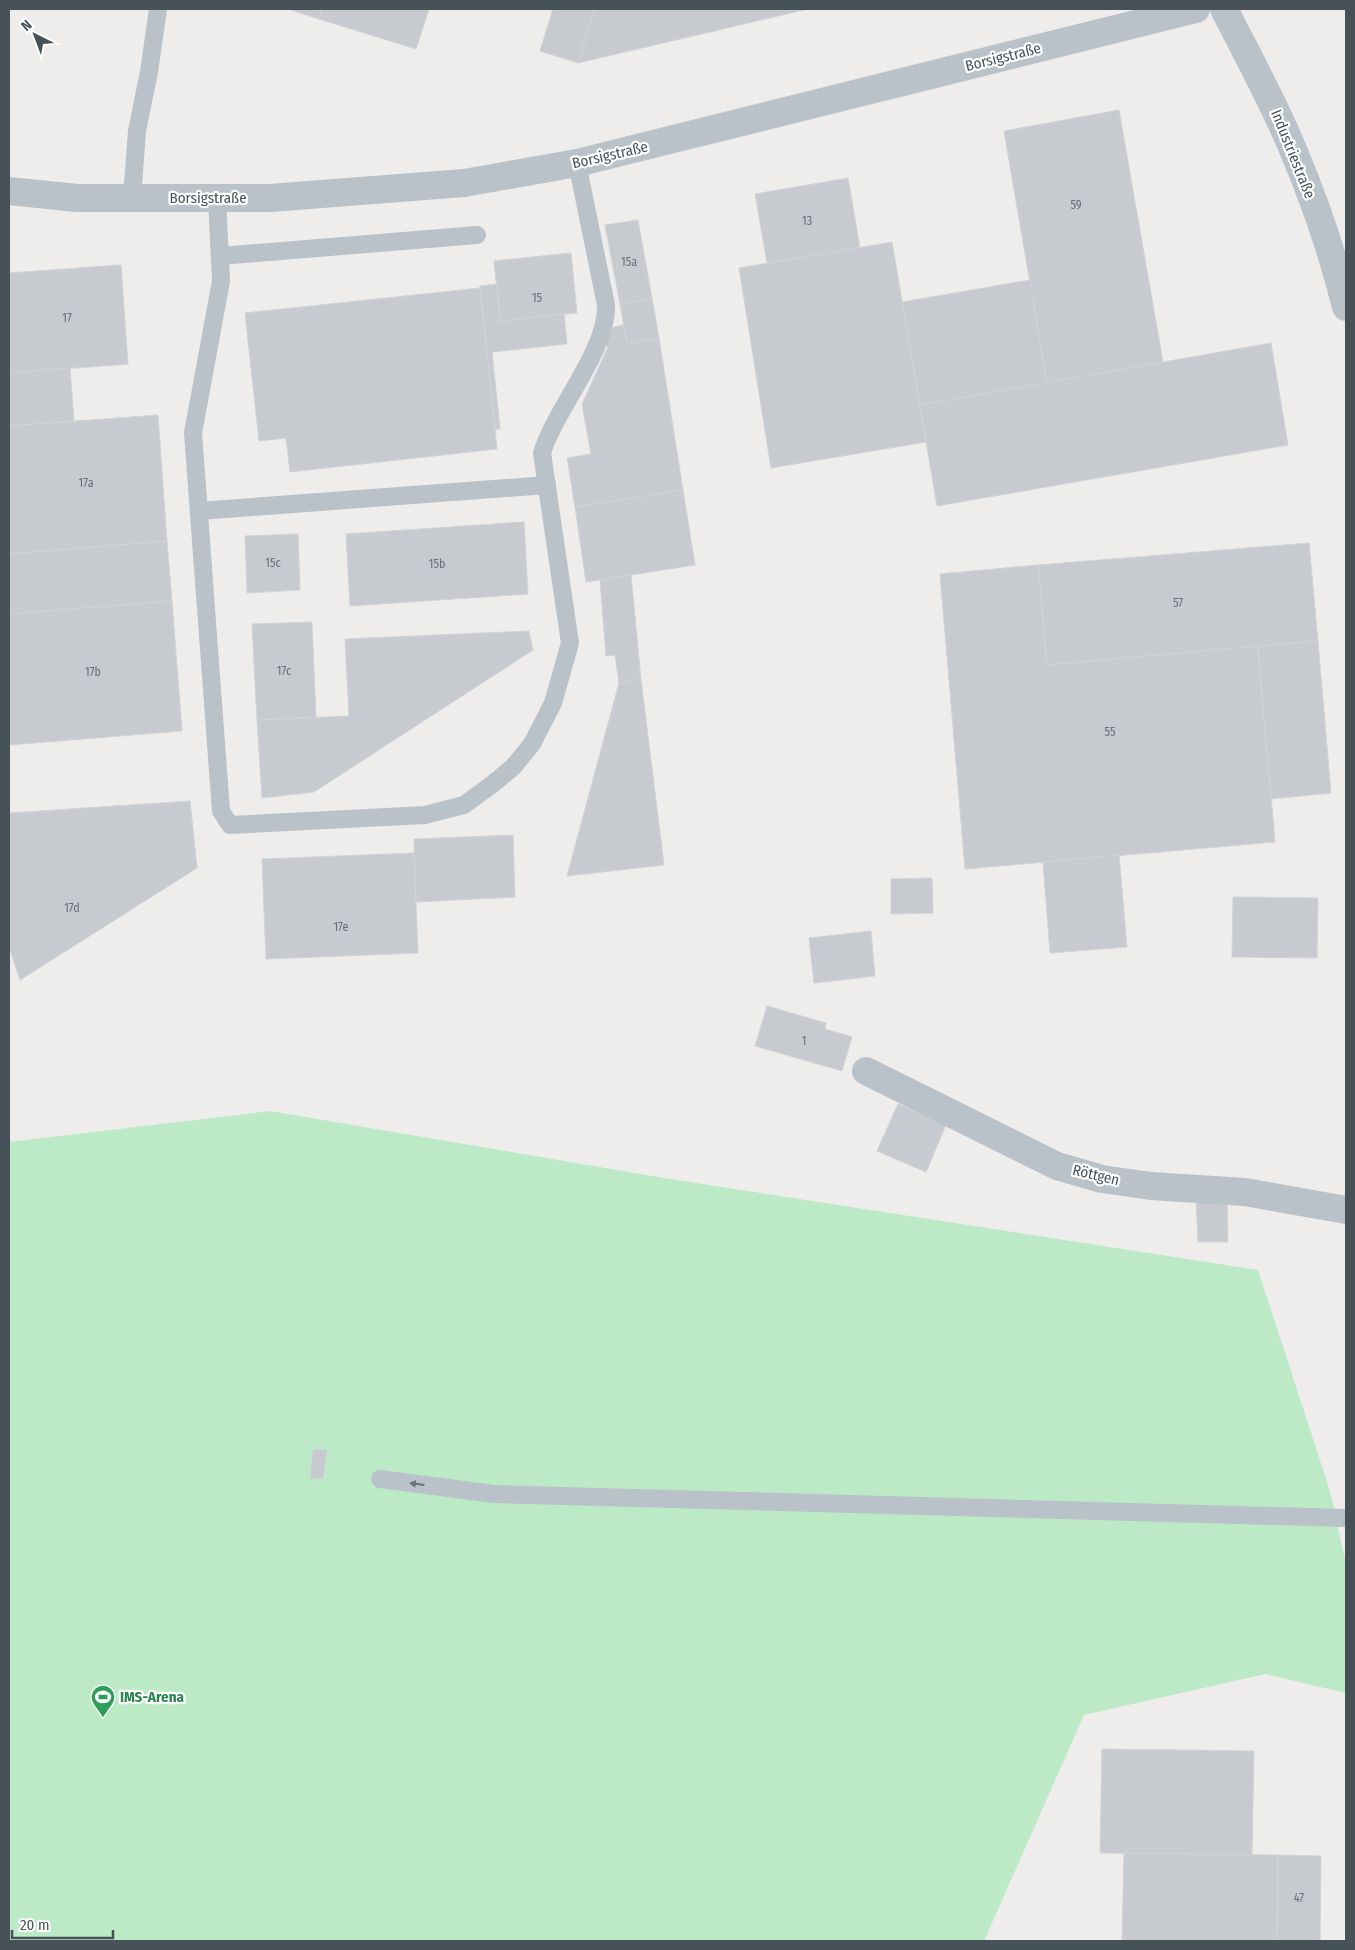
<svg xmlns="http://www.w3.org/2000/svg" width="1355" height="1950" viewBox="0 0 1355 1950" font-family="'Fira Sans Condensed',sans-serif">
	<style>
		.green { fill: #bceac7 }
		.building { fill: #c7cace; stroke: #d0d3d7 }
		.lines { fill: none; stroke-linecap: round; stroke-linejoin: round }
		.service { stroke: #b8c2c8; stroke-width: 18 }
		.minor { stroke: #b8c2c8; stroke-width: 28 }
		.oneway { fill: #68747a }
		.labels { text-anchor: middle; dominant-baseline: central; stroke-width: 4.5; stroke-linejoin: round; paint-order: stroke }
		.number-label { font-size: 12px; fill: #667076 }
		.street-label { font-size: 15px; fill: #465258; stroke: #fff }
		.leisure-label { font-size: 15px; font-weight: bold; fill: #27864d; stroke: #fff; text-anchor: start }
	</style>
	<rect width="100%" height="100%" fill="#efecec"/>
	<polygon class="green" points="270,1111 664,1178 1258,1270 1330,1491 1346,1564 1346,1693 1265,1674 1084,1715 984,1941 9,1941 9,1142"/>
	<g class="building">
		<polygon points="288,9 322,9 319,19"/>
		<polygon points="322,9 429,9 416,49 319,19"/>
		<polygon points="553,9 595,9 578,63 540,51"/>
		<polygon points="595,9 808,9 578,63"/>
		<polygon points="1119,110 1163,362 1047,383 1004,131"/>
		<polygon points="848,178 860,248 767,263 755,194"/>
		<polygon points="638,220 652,298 620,304 605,225"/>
		<polygon points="892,242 926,442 771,468 739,268"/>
		<polygon points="571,253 577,313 500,321 494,261"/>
		<polygon points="121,265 128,364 9,373 9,273"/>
		<polygon points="1030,280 1047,383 920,405 902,302"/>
		<polygon points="497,284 500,321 564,314 567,344 492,352 500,429 495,429 480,286"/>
		<polygon points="480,288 497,449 290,472 286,438 259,441 245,313"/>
		<polygon points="652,298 659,338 627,344 620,304"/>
		<polygon points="623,325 627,344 659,338 683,490 575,507 567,458 591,454 582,404 608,347 601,343 610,328"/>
		<polygon points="1271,343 1288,445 937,506 920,405"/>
		<polygon points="70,368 74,421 9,426 9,373"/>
		<polygon points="158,415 167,541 9,554 9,426"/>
		<polygon points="683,490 695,565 586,582 575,507"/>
		<polygon points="524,522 528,594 350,606 346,534"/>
		<polygon points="298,534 300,590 247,593 245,536"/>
		<polygon points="167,541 172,601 9,614 9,554"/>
		<polygon points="1309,543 1318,641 1047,665 1038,565"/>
		<polygon points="1038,565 1047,665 1258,646 1275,842 965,869 940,574"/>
		<polygon points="631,575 641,679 619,683 615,655 606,656 600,580"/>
		<polygon points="172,601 182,731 9,745 9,614"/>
		<polygon points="312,622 316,717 257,720 252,624"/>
		<polygon points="529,631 533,650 314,792 262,798 257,720 349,716 345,639"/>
		<polygon points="1318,641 1331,793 1271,799 1258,646"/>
		<polygon points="641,679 664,865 567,876 619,683"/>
		<polygon points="190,801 197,868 20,980 9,947 9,813"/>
		<polygon points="513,835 515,897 416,902 414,839"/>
		<polygon points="414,853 418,953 266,959 262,859"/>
		<polygon points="1119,855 1127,947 1050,953 1043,862"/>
		<polygon points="932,878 933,913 891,914 891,879"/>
		<polygon points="1233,897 1318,898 1317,958 1232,957"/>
		<polygon points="871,931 875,976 814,983 809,938"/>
		<polygon points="767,1006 826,1023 825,1029 852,1037 842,1071 755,1046"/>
		<polygon points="898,1104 946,1125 926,1172 877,1151"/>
		<polygon points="1227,1198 1228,1242 1198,1242 1196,1199"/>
		<polygon points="313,1449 327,1450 323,1479 310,1478"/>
		<polygon points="1102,1749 1254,1751 1252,1855 1100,1853"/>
		<polygon points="1124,1853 1278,1855 1277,1941 1122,1941"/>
		<polygon points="1278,1855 1321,1856 1320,1941 1277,1941"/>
	</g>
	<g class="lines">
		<g class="service">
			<polyline points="132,198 137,131 149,72 158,9"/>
			<path d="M217 198 221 281 193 433 221 811 230 825 425 815 464 805 494 783 513 767 532 744 553 703 570 643 542 453C556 408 608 349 606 305L577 163"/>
			<polyline points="220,256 477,235"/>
			<polyline points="199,511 547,485"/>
			<polyline points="380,1479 494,1494 1346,1518"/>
		</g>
		<g class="minor">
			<path d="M1224 9C1248 56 1274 103 1294 152 1315 202 1333 254 1346 307"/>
			<polyline points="9,191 77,198 270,198 464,183 577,163 1196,9"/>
			<polyline points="866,1071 1057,1166 1102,1179 1151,1186 1245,1192 1346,1210"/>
		</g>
	</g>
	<defs><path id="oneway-solid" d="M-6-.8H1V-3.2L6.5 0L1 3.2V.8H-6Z" transform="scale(1.25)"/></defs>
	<use class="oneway" href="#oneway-solid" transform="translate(417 1484) rotate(-173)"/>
	<defs>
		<symbol id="stadium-pin" viewBox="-11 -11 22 30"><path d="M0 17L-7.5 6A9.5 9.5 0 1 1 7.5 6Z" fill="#2e9e5b" stroke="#fff"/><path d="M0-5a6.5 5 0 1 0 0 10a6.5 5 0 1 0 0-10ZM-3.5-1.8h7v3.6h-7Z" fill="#fff"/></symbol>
	</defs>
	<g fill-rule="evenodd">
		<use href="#stadium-pin" x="89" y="1683" width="28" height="38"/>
	</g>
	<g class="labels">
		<g class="number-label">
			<text x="1076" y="205">59</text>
			<text x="807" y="221">13</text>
			<text x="629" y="262">15a</text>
			<text x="537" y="298">15</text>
			<text x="67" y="318">17</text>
			<text x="86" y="483">17a</text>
			<text x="273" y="563">15c</text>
			<text x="437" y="564">15b</text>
			<text x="1178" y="603">57</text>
			<text x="284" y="671">17c</text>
			<text x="93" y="672">17b</text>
			<text x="1110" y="732">55</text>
			<text x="72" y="908">17d</text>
			<text x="341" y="927">17e</text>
			<text x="804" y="1041">1</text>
			<text x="1299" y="1898">47</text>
		</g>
		<g class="street-label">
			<text transform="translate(1003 57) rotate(-14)">Borsigstraße</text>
			<text transform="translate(1293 154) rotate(68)">Industriestraße</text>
			<text transform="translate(610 155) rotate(-13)">Borsigstraße</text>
			<text x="208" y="198">Borsigstraße</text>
			<text transform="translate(1096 1175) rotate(13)">Röttgen</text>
		</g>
		<g class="leisure-label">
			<text x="120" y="1697">IMS-Arena</text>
		</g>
	</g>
	<rect width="1355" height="1950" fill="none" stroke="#465258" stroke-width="20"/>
	<g transform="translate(35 35) rotate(318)" stroke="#ffffff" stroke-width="4" paint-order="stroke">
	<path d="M0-4L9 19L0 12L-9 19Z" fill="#465258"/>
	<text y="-8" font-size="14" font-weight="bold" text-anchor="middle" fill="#465258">N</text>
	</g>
	<path d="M12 1930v8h101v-8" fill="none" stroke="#465258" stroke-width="2.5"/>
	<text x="20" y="1930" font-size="15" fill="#465258" stroke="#ffffff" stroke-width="4" paint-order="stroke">20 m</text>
</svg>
